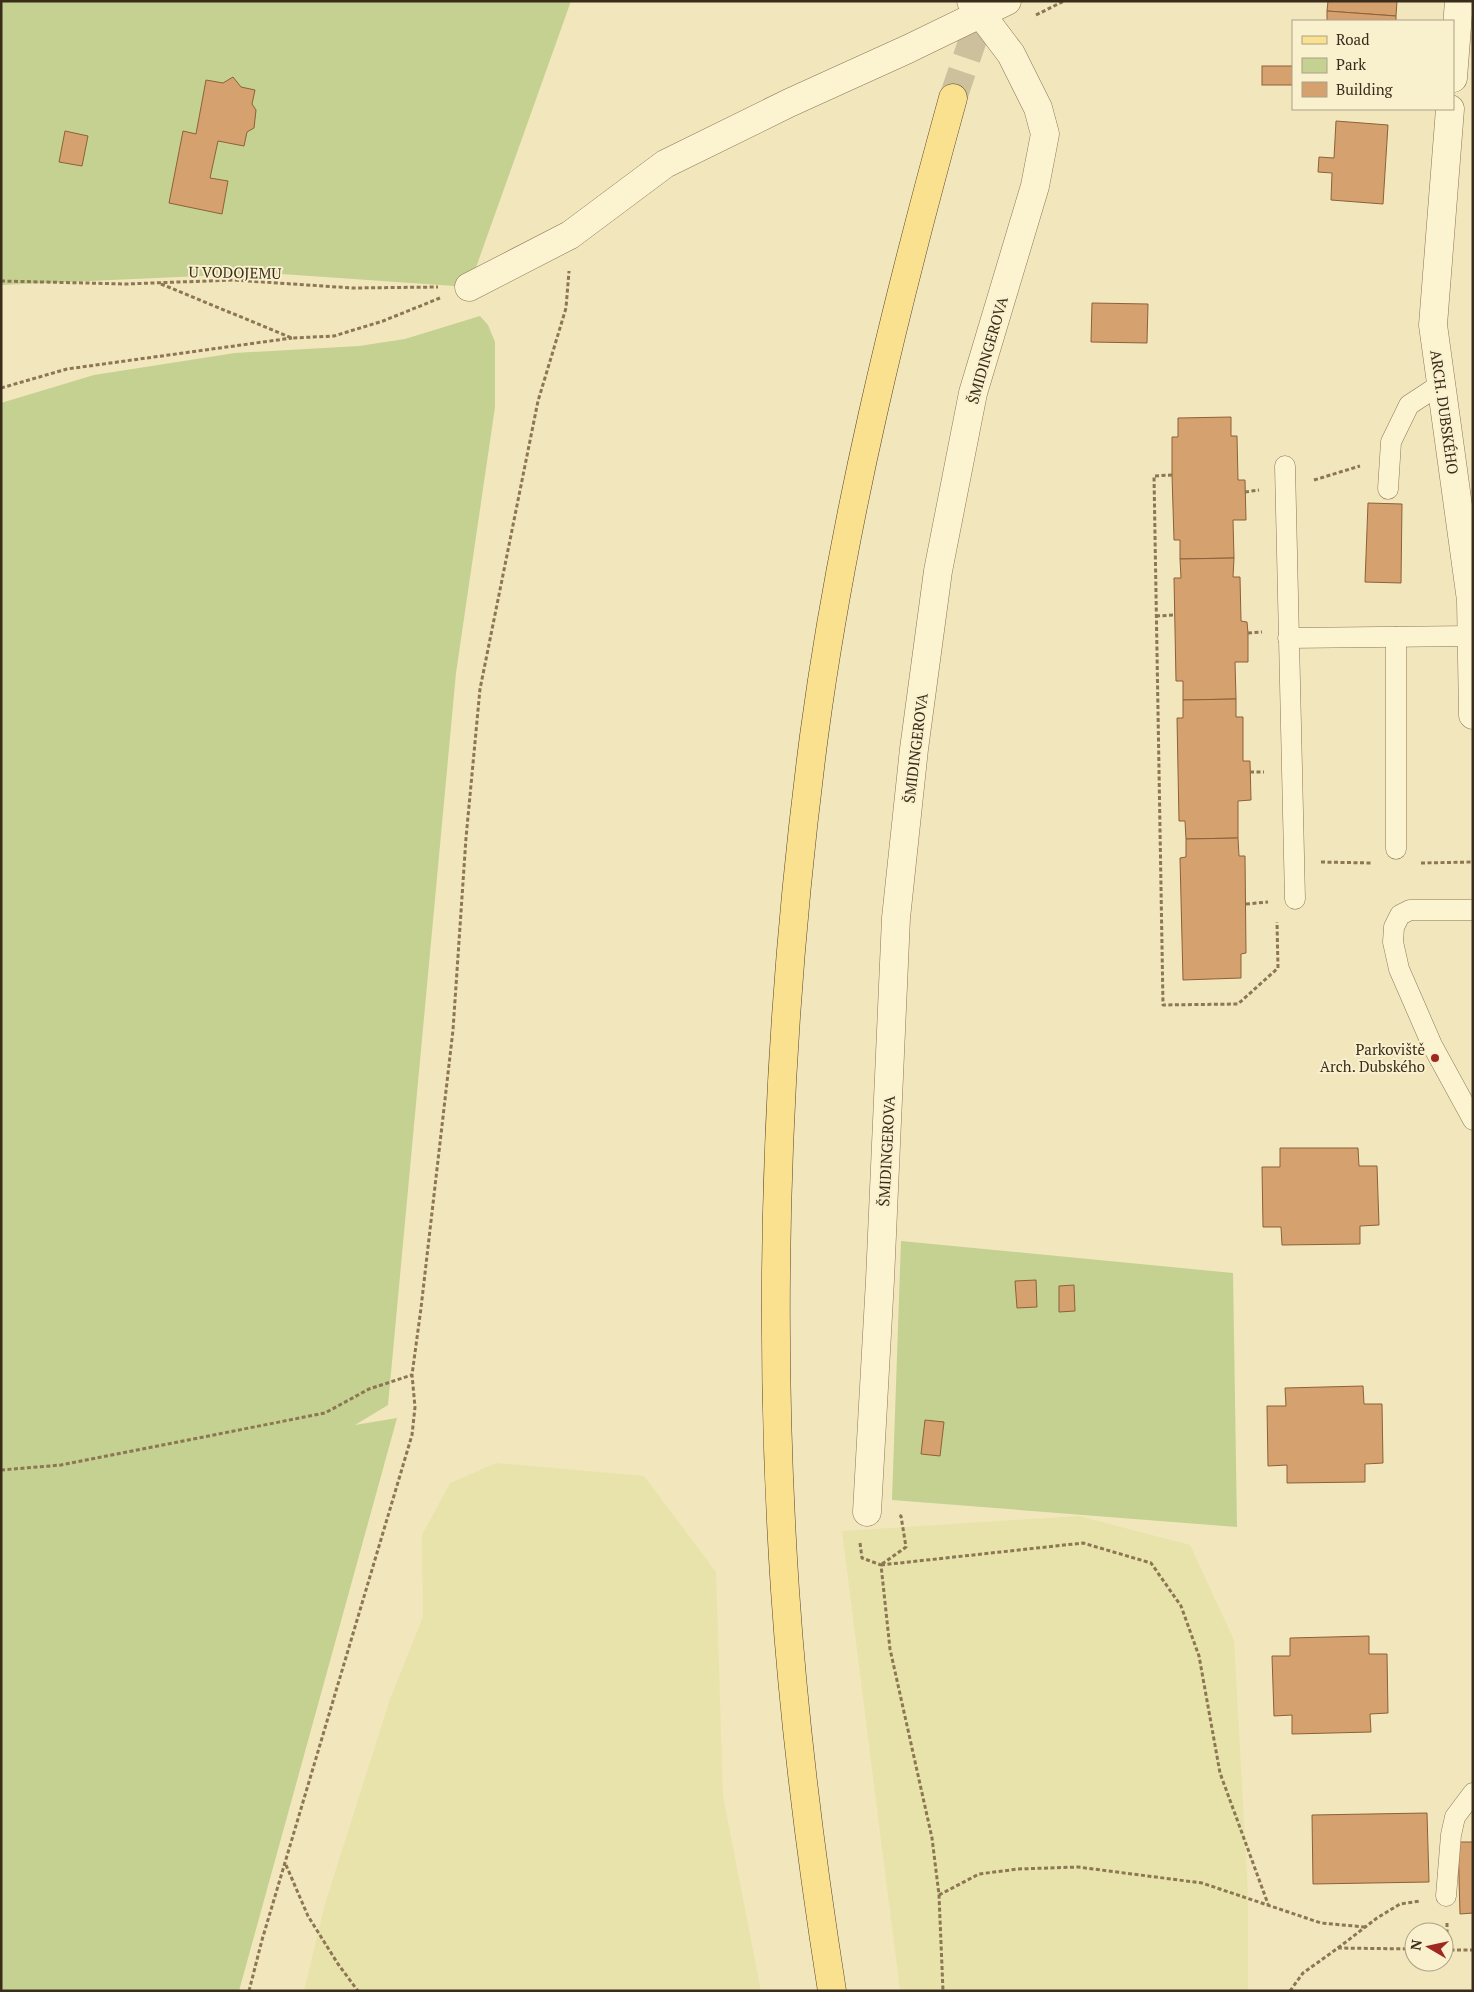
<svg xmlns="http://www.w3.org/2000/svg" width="1474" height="1992" viewBox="0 0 1474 1992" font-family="'PT Serif',serif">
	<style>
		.farmland { fill: #e8e3aa }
		.green { fill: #c4d190 }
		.building { fill: #d4a16f; stroke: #8d6138 }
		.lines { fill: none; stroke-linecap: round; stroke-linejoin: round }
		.primary-tunnel { stroke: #cdc19d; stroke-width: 28; stroke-dasharray: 28 14; stroke-linecap: butt }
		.lane-casing { stroke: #8c7654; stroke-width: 21 }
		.street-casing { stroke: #8c7654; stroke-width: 29 }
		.primary-casing { stroke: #594329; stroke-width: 29 }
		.path { stroke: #8c7654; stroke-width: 3; stroke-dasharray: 4 2.5; stroke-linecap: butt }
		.lane { stroke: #fcf3d1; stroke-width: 20 }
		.street { stroke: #fcf3d1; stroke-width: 28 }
		.primary { stroke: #fae190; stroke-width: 28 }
		.poi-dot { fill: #a1281f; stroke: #f9f0ce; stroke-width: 2 }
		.labels { text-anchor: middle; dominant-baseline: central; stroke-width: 4; stroke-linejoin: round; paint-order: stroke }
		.street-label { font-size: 15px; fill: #392c1b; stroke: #f9f0ce }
		.poi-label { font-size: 15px; fill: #392c1b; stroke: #f9f0ce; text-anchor: end }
	</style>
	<rect width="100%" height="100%" fill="#f2e6bd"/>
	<g class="farmland">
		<polygon points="496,1463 644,1476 716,1572 723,1796 761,1991 304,1991 325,1904 390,1699 423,1617 422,1535 450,1483"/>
		<polygon points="1079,1516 1190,1545 1234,1640 1248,1895 1248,1991 900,1991 842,1531"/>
	</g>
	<g class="green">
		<polygon points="1,1 571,1 469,287 267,273 1,285"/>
		<polygon points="480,316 488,325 495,342 495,407 456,673 388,1405 355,1425 397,1418 239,1991 1,1991 1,403 94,375 235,353 359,346 405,339"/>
		<polygon points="901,1241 1233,1273 1237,1527 892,1500"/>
	</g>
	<g class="building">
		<polygon points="1328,1 1397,1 1396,16 1327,11"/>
		<polygon points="1327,11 1396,16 1396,21 1327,21"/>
		<rect x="1262" y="66" width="31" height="19"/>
		<polygon points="233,77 241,87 255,90 252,104 256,110 254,128 247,132 244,146 218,141 210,178 228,181 222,214 169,203 183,131 196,134 206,80 223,83"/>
		<polygon points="1336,121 1388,125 1383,204 1331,200 1332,173 1318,172 1319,157 1334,158"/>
		<polygon points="65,131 88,136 82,166 59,162"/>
		<polygon points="1092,303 1148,304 1147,343 1091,342"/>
		<polygon points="1231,417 1231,436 1237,436 1238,480 1245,480 1246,520 1233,520 1234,558 1180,559 1180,540 1174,540 1172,475 1172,437 1178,437 1178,418"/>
		<polygon points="1368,503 1402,504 1401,583 1365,582"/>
		<polygon points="1234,558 1233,577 1240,577 1241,621 1247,622 1248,633 1248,662 1235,662 1236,699 1183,700 1183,681 1176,681 1174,578 1181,578 1180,559"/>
		<polygon points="1236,699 1236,717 1243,717 1243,761 1250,761 1251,800 1238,801 1238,838 1186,839 1185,821 1179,821 1177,718 1183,718 1183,700"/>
		<polygon points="1238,838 1239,856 1245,856 1246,953 1241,954 1241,978 1183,980 1180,858 1186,857 1186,839"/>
		<polygon points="1280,1148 1358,1148 1359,1166 1377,1166 1379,1225 1360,1226 1360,1244 1282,1245 1281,1227 1263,1227 1262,1167 1280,1167"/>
		<polygon points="1036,1280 1037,1307 1017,1308 1015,1281"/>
		<polygon points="1074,1285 1075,1311 1059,1312 1059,1286"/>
		<polygon points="1363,1386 1364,1404 1382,1404 1383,1463 1365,1464 1365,1482 1287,1483 1287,1465 1268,1466 1267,1406 1286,1406 1285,1388"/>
		<polygon points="925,1420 944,1422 940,1456 921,1454"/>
		<polygon points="1369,1636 1369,1654 1387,1654 1388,1713 1370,1714 1371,1732 1292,1734 1292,1715 1274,1716 1272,1656 1290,1656 1290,1638"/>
		<polygon points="1427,1813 1429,1882 1313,1884 1312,1815"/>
		<polygon points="1458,1842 1473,1842 1473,1913 1460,1914"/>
	</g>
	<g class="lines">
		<polyline class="primary-tunnel" points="953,98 986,1"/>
		<defs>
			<g id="lane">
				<polyline points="1285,466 1295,899"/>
				<polyline points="1388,489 1391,442 1409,405 1441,384"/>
				<polyline points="1396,637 1396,849"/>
				<polyline points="1288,638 1471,636"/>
				<polyline points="1473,910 1410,910 1400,915 1394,927 1393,942 1399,969 1432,1045 1473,1120"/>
				<polyline points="1446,1896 1451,1835 1455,1817 1473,1793"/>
			</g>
			<g id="street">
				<polyline points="1453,78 1459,1"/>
				<polyline points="1450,109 1433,325 1471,600 1473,715"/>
				<polyline points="469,287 570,235 665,164 789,103 908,49 1007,1"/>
				<polyline points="867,1512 880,1280 896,918 914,749 938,571 973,393 1035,186 1045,134 1038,108 1011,54 971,1"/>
			</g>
			<path id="primary" d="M832 1991C811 1858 794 1724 785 1590 766 1305 777 1019 814 736 843 520 895 308 953 98"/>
		</defs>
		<use href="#lane" class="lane-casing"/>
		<use href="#street" class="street-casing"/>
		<use href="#primary" class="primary-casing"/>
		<g class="path">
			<polyline points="1036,15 1064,1"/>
			<polyline points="1,281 126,284 233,280 352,288 438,287"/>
			<polyline points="161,284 292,338 334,336 383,321 440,298"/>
			<polyline points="1,388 67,369 292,338"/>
			<polyline points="1172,475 1154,476 1163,1005 1238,1004 1278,968 1277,922"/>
			<polyline points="1314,480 1360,466"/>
			<polyline points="1245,492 1259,490"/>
			<polyline points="1156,616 1175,615"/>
			<polyline points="1248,633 1262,632"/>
			<polyline points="1250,772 1264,772"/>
			<polyline points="1321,862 1372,863"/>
			<polyline points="1421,863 1473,862"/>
			<polyline points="1246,904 1268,902"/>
			<polyline points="1,1470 61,1465 325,1413 369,1389 412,1375"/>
			<polyline points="860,1543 862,1558 881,1565 890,1649 932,1838 939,1895 943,1991"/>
			<polyline points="882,1564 906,1547 901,1516 899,1515"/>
			<polyline points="881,1565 1083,1543 1151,1563 1181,1606 1199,1656 1220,1773 1268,1904"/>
			<polyline points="286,1865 308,1916 338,1964 358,1991"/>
			<polyline points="939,1895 979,1874 1018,1869 1078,1867 1202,1883 1321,1923 1365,1927"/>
			<polyline points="1447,1923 1447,1950"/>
			<polyline points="1338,1948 1377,1918 1400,1904 1420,1901"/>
			<polyline points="1444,1950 1473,1950"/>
			<polyline points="249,1991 262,1940 412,1435 415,1407 412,1375 421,1308 453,1030 466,838 480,689 538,401 566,308 569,271"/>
			<polyline points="1290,1991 1303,1973 1338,1948 1414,1949"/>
		</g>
		<use href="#lane" class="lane"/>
		<use href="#street" class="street"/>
		<use href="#primary" class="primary"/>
	</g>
	<circle class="poi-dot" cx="1435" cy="1058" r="5"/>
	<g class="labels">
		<g class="street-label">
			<text transform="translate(235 272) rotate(1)">U VODOJEMU</text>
			<text transform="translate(987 350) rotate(-74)">ŠMIDINGEROVA</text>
			<text transform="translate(1445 412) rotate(82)">ARCH. DUBSKÉHO</text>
			<text transform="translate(915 748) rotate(-83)">ŠMIDINGEROVA</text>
			<text transform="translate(886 1151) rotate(-87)">ŠMIDINGEROVA</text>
		</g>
		<g class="poi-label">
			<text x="1425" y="1049">Parkoviště<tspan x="1425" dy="17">Arch. Dubského</tspan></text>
		</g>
	</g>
	<rect width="1474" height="1992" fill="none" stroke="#392c1b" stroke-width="5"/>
	<rect x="1292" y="20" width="162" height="90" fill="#f9f0ce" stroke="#aca286"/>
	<rect x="1302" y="36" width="25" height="8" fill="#fae190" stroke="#aca286"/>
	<text x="1336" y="45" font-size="15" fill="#392c1b">Road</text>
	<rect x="1302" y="58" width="25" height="15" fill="#c4d190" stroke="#aca286"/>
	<text x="1336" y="70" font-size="15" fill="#392c1b">Park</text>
	<rect x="1302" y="82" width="25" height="15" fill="#d4a16f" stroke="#aca286"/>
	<text x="1336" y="95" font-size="15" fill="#392c1b">Building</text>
	<g transform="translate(1429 1947) rotate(279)"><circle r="24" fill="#f9f0ce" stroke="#aca286"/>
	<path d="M0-4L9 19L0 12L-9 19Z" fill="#a1281f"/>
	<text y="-8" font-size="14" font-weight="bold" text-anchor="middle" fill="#392c1b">N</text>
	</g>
</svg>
